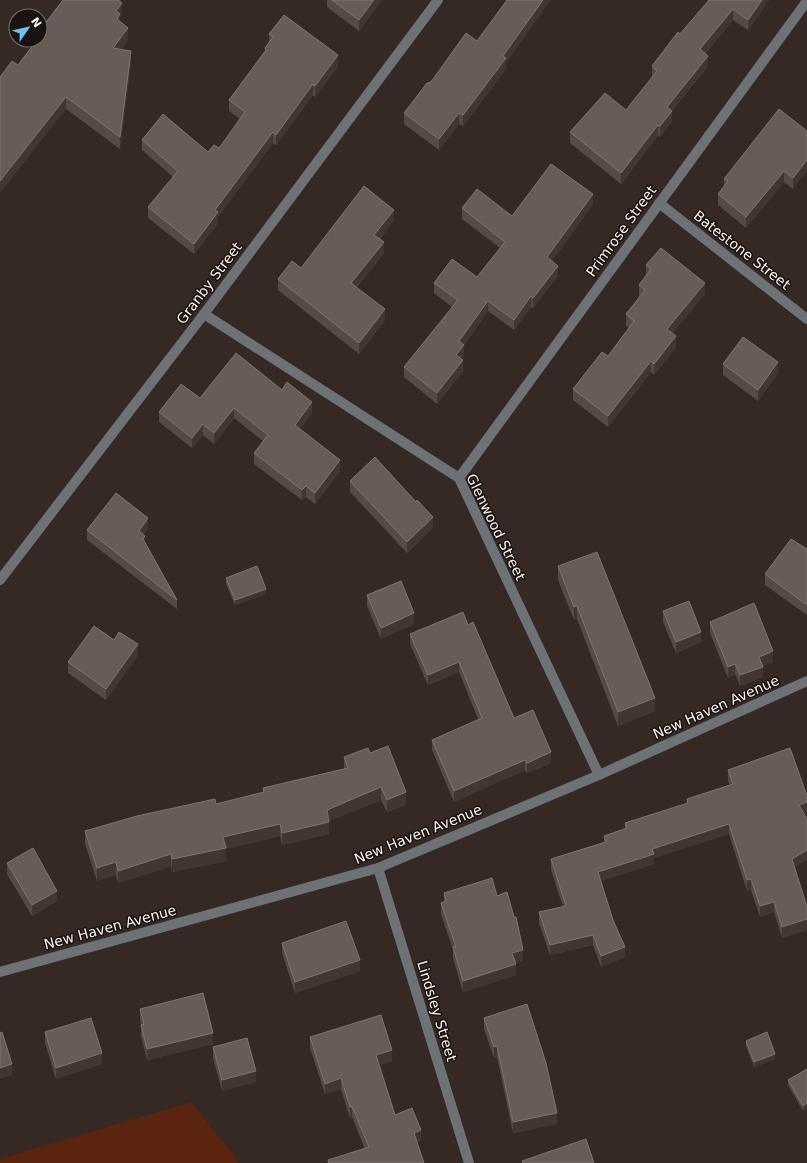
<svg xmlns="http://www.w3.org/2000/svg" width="807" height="1163" viewBox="0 0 807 1163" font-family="'DejaVu Sans',sans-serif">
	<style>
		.green { fill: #5a240f }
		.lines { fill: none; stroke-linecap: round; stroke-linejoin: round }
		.street { stroke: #6c7275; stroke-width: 10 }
		.wall { fill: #574a45 }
		.shaded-wall { fill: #433530 }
		.building { fill: #695c57; stroke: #80746f }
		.labels { text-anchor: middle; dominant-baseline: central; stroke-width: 3; stroke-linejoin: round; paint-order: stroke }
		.street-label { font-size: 14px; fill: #fcf3f0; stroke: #191311 }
	</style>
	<rect width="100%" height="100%" fill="#362924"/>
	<polygon class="green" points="191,1102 239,1162 236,1163 0,1163 0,1159"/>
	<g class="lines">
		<g class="street">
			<polyline points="659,203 807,319"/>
			<polyline points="204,314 459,478 599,775"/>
			<polyline points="459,478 807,1"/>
			<polyline points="0,580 204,314 438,0"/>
			<polyline points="378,868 469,1163"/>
			<polyline points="0,972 378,868 599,775 807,681"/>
		</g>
	</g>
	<g class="wall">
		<polygon points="63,0 121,0 120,1 122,15 120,17 120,22 128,40 121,49 131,63 120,149 66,109 18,65 44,30 44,25"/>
		<polygon points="327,0 382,0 359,31 327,7"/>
		<polygon points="709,0 769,0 748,30 733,20 705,54 708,66 672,111 672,121 660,137 658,135 621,184 570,143 570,132 626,110 652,77 652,66"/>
		<polygon points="269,34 338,66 315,97 313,95 276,145 273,143 218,217 218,223 194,254 148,218 148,207 173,177 142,150 142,140 208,152 219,148 240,119 229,111 229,100 265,52 265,48 269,43"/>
		<polygon points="506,63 506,69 463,126 459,124 439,150 404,124 404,113"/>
		<polygon points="807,131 793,189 784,182 746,228 718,205 718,194 724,186 724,179"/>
		<polygon points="593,204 552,261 558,276 533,308 531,307 514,330 488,311 464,345 464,356 461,359 463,371 437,404 404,377 404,367 452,307 434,293 434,283 477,277 500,248 462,219 462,208 512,216"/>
		<polygon points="394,220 380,239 384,253 357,287 385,320 359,354 278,290 278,279 301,268"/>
		<polygon points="646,265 705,294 672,333 676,347 654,375 651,372 608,427 573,400 573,389 608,356 629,328 626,325 626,314 640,296 639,296 639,285 646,276"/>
		<polygon points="723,364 778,373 758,401 723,375"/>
		<polygon points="200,398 312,413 300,429 340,471 315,504 306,497 302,500 254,464 254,453 263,441 234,418 214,444 203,435 192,448 159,422 159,412"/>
		<polygon points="350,481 433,528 407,553 350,492"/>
		<polygon points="148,528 143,535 145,543 177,600 177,609 87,540 87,530"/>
		<polygon points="807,549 807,615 765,585 765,574"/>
		<polygon points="558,566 655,711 618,726 577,619 574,620 558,580"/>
		<polygon points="226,578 266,594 235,605 226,584"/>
		<polygon points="367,595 414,624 381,639 367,606"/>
		<polygon points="663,611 701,642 676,653 663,622"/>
		<polygon points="710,622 773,662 762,666 763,677 740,686 735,674 728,678 710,633"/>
		<polygon points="468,625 514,718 551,763 527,773 525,770 454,802 432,750 432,740 478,719 459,672 428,685 410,644 410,634"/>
		<polygon points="114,640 138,655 106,700 68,673 68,662"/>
		<polygon points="370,753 406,805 387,812 381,800 329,821 329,834 282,845 280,836 226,849 226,861 172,872 171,866 118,883 116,875 97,881 85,844 85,831 216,804 263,792 263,788 344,769 344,757"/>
		<polygon points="728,770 804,814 807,819 807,860 794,867 807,907 807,930 782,938 774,912 760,917 751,890 747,891 729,834 654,858 654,864 601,881 625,957 601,967 593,945 550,955 539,923 539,912 563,907 551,870 551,859 604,842 604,836 625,829 625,823 687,804 687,799 730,785 728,781"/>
		<polygon points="7,863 57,901 32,916 7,874"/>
		<polygon points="444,893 497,896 523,961 515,963 516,975 463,992 453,958 453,950 441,914 441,903 444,902"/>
		<polygon points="282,943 360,971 295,993 282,953"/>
		<polygon points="140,1009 213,1044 147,1060 141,1036 141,1025 140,1020"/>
		<polygon points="484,1018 557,1124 513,1133 497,1057 494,1058 484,1029"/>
		<polygon points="45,1032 102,1064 56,1079 45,1043"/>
		<polygon points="310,1037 392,1061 379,1065 395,1115 421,1140 417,1142 424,1163 328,1163 328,1160 365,1149 352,1117 350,1118 341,1089 325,1094 310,1048"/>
		<polygon points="746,1041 775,1059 754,1067 746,1046"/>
		<polygon points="213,1047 256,1082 222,1091 213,1058"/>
		<polygon points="807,1069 803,1111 788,1085 788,1080"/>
	</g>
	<g class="shaded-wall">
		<polygon points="374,0 382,0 359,31 359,20"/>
		<polygon points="543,0 551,0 506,63 506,69 463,126 463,115 503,56"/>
		<polygon points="762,0 769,0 748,30 748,20"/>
		<polygon points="122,3 122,15 120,17 120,26 117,31 116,11"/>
		<polygon points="733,9 733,20 700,60 700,49"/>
		<polygon points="128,28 128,40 113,60 113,48"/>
		<polygon points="131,51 131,63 120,149 120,137"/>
		<polygon points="338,55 338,66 315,97 315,86"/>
		<polygon points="708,56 708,66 672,111 672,121 660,137 660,126 667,107"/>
		<polygon points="313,84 313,95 276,145 276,135"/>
		<polygon points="66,97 66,109 0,193 0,181"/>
		<polygon points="459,113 459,124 439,150 439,139"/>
		<polygon points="658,125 658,135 621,184 621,173"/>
		<polygon points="273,132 273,143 218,217 218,223 194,254 194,244 215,210"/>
		<polygon points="807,160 807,171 793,189 793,178"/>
		<polygon points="784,171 784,182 746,228 746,217"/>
		<polygon points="593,194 593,204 547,268 547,257"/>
		<polygon points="394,210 394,220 374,246 374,235"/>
		<polygon points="384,242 384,253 351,294 351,283"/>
		<polygon points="558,266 558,276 533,308 533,298"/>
		<polygon points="705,283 705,294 667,340 667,329"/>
		<polygon points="531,296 531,307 514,330 514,320"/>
		<polygon points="488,301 488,311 462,347 464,345 464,356 456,365 456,355 459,341"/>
		<polygon points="385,309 385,320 359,354 359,343"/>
		<polygon points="676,336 676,347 654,375 654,364"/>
		<polygon points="463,360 463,371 437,404 437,393"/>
		<polygon points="651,361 651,372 608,427 608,416"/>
		<polygon points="778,362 778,373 758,401 758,390"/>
		<polygon points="312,402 312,413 295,436 295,425"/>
		<polygon points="234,408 234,418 214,444 214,433"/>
		<polygon points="203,424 203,435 192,448 192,438"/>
		<polygon points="340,460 340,471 315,504 315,493"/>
		<polygon points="306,486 306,497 302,500 302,490"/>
		<polygon points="433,517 433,528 407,553 407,542"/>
		<polygon points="148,518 148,528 139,541 139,531"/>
		<polygon points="266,589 266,594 235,605 235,600"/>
		<polygon points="577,606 577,619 574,620 574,607"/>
		<polygon points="414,613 414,624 381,639 381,628"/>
		<polygon points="701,632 701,642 676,653 676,642"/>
		<polygon points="138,644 138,655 106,700 106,689"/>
		<polygon points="773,651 773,662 759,668 759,657"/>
		<polygon points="459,662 459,672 428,685 428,675"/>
		<polygon points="735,664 735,674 728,678 728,667"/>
		<polygon points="763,667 763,677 740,686 740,675"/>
		<polygon points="655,698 655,711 618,726 618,712"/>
		<polygon points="551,752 551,763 527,773 527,763"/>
		<polygon points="525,760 525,770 454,802 454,791"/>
		<polygon points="381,787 381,800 327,822 327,810"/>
		<polygon points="406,792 406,805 387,812 387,800"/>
		<polygon points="807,802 807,812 799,815 799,805"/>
		<polygon points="329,822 329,834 282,845 282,833"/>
		<polygon points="280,824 280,836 226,849 226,861 172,872 172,859 223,837"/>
		<polygon points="729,824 729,834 654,858 654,864 598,882 598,872 652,849"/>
		<polygon points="807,850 807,860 792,869 792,859"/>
		<polygon points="171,854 171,866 118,883 118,871"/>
		<polygon points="116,862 116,875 97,881 97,868"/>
		<polygon points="751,879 751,890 747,891 747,880"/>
		<polygon points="57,891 57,901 32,916 32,905"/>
		<polygon points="774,902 774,912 760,917 760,906"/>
		<polygon points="807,919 807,930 782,938 782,927"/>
		<polygon points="593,935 593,945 550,955 550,945"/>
		<polygon points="625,947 625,957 601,967 601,956"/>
		<polygon points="523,950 523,961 512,964 512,953"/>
		<polygon points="360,960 360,971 295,993 295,982"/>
		<polygon points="516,964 516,975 463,992 463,981"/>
		<polygon points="213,1033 213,1044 147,1060 147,1049"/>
		<polygon points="497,1046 497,1057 494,1058 494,1047"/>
		<polygon points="392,1050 392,1061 376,1066 376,1055"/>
		<polygon points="102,1053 102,1064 56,1079 56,1068"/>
		<polygon points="775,1054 775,1059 754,1067 754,1062"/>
		<polygon points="12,1064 12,1075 0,1079 0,1068"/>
		<polygon points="256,1071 256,1082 222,1091 222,1080"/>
		<polygon points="341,1078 341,1089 325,1094 325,1084"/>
		<polygon points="807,1103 807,1109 803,1111 803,1106"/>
		<polygon points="350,1107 352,1107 352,1117 350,1118"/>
		<polygon points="557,1113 557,1124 513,1133 513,1122"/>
		<polygon points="421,1130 421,1140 414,1143 414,1133"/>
	</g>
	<g class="building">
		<polygon points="63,0 118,0 122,3 116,11 120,14 117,19 128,28 113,48 131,51 120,137 66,97 0,181 0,77 12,61 18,65 37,40 40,40 40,36 47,27 44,25"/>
		<polygon points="332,0 374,0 359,20"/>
		<polygon points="507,0 543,0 503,56 506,58 463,115 459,113 439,139 404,113 427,83 431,82 466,33 477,41"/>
		<polygon points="709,0 762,0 748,20 733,9 700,49 708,56 667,107 672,111 660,126 658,125 621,173 570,132 605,93 626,110 657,71 652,66 678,32 680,34"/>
		<polygon points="284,15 338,55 315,86 313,84 276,135 273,132 215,210 218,212 194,244 148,207 178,171 142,140 163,114 208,152 214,145 219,148 245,112 229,100 266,50 265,48 273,37 269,34"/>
		<polygon points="779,109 807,131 807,160 793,178 784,171 746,217 718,194 728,181 724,179"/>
		<polygon points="551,164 593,194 547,257 558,266 533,298 531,296 514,320 488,301 459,341 464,345 456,355 463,360 437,393 404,367 458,300 434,283 452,259 477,277 505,242 462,208 477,189 512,216"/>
		<polygon points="364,186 394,210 374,235 384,242 351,283 385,309 359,343 278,279 292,261 301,268"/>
		<polygon points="661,248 705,283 667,329 676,336 654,364 651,361 608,416 573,389 602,352 608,356 634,321 626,314 645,290 639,285 651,269 646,265"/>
		<polygon points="743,337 778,362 758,390 723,364"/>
		<polygon points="236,353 282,390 287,382 312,402 295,425 340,460 315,493 306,486 302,490 254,453 268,435 234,408 214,433 203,424 192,438 159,412 181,384 200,398"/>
		<polygon points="375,457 416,502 417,500 433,517 407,542 350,481"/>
		<polygon points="116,493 148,518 139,531 145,536 143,539 177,600 87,530"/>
		<polygon points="791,539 807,549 807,605 765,574"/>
		<polygon points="597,552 655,698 618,712 577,606 574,607 558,566"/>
		<polygon points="257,566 266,589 235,600 226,578"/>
		<polygon points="401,581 414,613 381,628 367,595"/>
		<polygon points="689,601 701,632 676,642 663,611"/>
		<polygon points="754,603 773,651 759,657 763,667 740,675 735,664 728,667 710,622"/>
		<polygon points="463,612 468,625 473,622 514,718 533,710 551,752 527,763 525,760 454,791 432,740 482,718 459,662 428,675 410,634"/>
		<polygon points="94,626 114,640 119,632 138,644 106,689 68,662"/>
		<polygon points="388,746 406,792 387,800 381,787 327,810 329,822 282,833 280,824 223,837 226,848 172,859 171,854 118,871 116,862 97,868 85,831 137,816 215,799 216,804 264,792 263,788 348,768 344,757 368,748 370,753"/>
		<polygon points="790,748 807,796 807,802 799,805 807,819 807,850 792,859 807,907 807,919 782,927 774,902 760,906 751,879 747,880 729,824 652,849 654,854 598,872 613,920 625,947 601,956 593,935 550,945 539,912 566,906 551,859 606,842 604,836 627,828 625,823 688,803 687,799 733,784 728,770"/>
		<polygon points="33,848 57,891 32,905 7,863"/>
		<polygon points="492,878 497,896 507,892 514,917 516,917 523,950 512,953 516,964 463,981 453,947 456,947 441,903 446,901 444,893"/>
		<polygon points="346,921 360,960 295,982 282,943"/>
		<polygon points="203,993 213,1033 147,1049 141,1025 144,1024 140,1009"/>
		<polygon points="527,1004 546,1063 557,1113 513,1122 497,1046 494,1047 484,1018"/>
		<polygon points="381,1015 392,1050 376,1055 395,1115 412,1108 421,1130 414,1133 424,1163 329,1163 328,1160 369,1147 352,1107 350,1107 341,1078 325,1084 310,1037"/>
		<polygon points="91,1018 102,1053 56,1068 45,1032"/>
		<polygon points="2,1032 12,1064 0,1068 0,1033"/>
		<polygon points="767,1032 775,1054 754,1062 746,1041"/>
		<polygon points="247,1038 256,1071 222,1080 213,1047"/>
		<polygon points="807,1069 807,1103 803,1106 788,1080"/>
		<polygon points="586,1139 594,1163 523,1163 522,1161"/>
	</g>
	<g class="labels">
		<g class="street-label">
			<text transform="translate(621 231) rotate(-54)">Primrose Street</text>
			<text transform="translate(742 250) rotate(38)">Batestone Street</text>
			<text transform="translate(209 283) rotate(-53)">Granby Street</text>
			<text transform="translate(496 527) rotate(64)">Glenwood Street</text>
			<text transform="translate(716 707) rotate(-24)">New Haven Avenue</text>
			<text transform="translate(418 834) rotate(-22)">New Haven Avenue</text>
			<text transform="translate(110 927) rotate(-15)">New Haven Avenue</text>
			<text transform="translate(437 1011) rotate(73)">Lindsley Street</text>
		</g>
	</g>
	<g transform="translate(28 28) rotate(56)"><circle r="19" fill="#191311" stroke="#746d6a"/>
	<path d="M0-3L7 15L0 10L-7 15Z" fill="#6cc3f2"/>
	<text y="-6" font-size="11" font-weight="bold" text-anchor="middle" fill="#fcf3f0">N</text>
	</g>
</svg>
